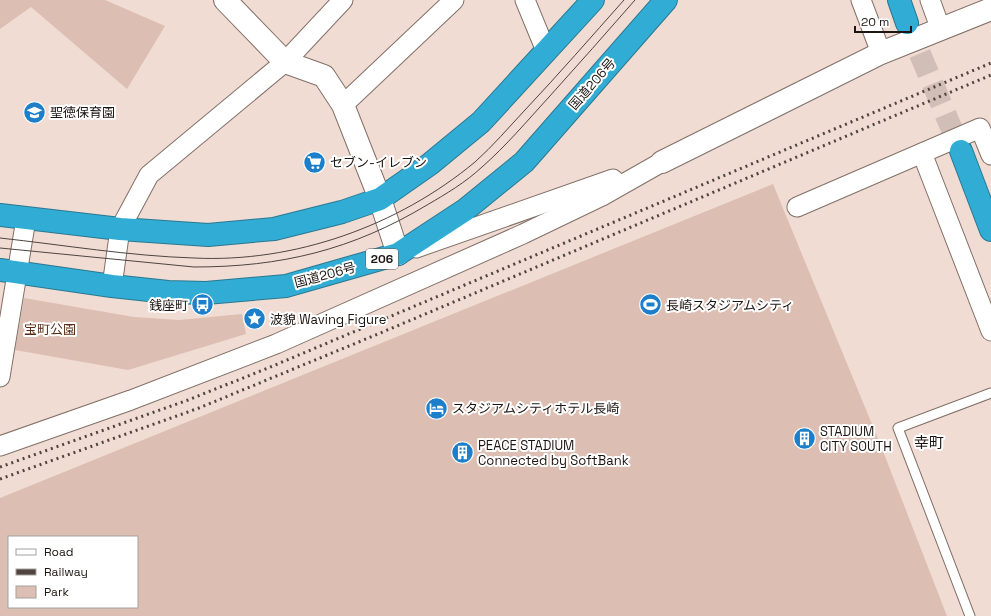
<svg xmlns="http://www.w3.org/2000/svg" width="991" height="616" viewBox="0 0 991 616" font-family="'Space Grotesk','Noto Sans JP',sans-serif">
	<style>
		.green { fill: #dcbfb2; fill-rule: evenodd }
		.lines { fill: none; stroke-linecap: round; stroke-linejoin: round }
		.highway-tunnel { stroke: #d1beb6; stroke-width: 22; stroke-dasharray: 22 11; stroke-linecap: butt }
		.lane-casing { stroke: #827067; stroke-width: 11 }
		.street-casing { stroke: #827067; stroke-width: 21 }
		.secondary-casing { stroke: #827067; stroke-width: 24 }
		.highway-casing { stroke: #2a7890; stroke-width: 24 }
		.lane { stroke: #fff; stroke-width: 9 }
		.street { stroke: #fff; stroke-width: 19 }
		.secondary { stroke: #fff; stroke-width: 22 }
		.highway { stroke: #31add5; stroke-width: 22 }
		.tram { stroke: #4f443f; stroke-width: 1 }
		.rail { stroke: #4f443f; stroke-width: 3; stroke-dasharray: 2 4; stroke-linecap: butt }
		.labels { text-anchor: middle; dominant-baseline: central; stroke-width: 4; stroke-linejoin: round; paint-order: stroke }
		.shield { fill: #fff; stroke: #605b58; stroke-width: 1 }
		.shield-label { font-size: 12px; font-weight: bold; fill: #1c1511 }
		.street-label { font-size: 13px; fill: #1c1511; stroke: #fff }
		.poi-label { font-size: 13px; fill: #1c1511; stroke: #fff; text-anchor: start }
		.park-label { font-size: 13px; fill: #582c14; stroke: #fff }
		.quarter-label { font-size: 15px; fill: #1c1511; stroke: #fff }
	</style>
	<rect width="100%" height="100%" fill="#f1dcd3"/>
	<g class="green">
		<polygon points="0,0 105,0 165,26 127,89 31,7 0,29"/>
		<path d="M773 184 881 446 947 616H0V498ZM9 537H137V607H9Z"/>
		<polygon points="24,298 134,317 179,320 242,314 246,334 128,370 15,350"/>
	</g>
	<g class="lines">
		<polyline class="highway-tunnel" points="907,23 961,151"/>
		<defs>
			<polyline id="lane" points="970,616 898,428 991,393"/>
			<g id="street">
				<polyline points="525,0 546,51"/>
				<polyline points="861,0 881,53"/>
				<polyline points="930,0 941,30"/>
				<polyline points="343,105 454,0"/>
				<polyline points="922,153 991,331"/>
				<polyline points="797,207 980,128 991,155"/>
				<polyline points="416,248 613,179"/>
				<polyline points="112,286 120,229 149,175 285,62 343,0"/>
				<polyline points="0,377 26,219"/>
				<polyline points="0,446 131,400 276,344 523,234 602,196 662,162"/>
			</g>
			<g id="secondary">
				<polyline points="225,0 285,62 324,76 343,105 380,199 398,254"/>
				<polyline points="662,162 881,53 991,9"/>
			</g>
			<g id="highway">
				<polyline points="899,0 907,23"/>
				<polyline points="961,151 991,230"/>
				<polyline points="0,215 120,229 208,235 274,229 342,212 380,199 430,164 481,122 593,0"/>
				<polyline points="0,270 112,286 168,292 206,293 286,286 398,254 465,210 524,162 666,0"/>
			</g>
		</defs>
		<use href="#lane" class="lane-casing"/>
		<use href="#street" class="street-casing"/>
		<use href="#secondary" class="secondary-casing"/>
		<use href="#highway" class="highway-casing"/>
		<use href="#lane" class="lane"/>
		<use href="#street" class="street"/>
		<use href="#secondary" class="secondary"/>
		<use href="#highway" class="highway"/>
		<g class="tram">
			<path d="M0 238C64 245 129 256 194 258 294 263 398 226 475 162 493 146 509 127 525 110 559 74 591 37 624 0"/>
			<path d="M0 248 194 267C281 267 352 250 427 205 446 194 466 182 482 167 506 146 527 121 549 97 578 65 607 32 635 0"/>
		</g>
		<g class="rail">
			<polyline points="0,467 188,400 268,368 991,63"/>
			<polyline points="0,479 199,408 378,334 991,75"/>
		</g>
	</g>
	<defs>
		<symbol id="school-disc" viewBox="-11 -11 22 22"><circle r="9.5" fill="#1d7ec9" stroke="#fff"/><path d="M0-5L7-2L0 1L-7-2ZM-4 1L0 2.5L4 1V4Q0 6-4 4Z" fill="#fff"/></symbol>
		<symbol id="supermarket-disc" viewBox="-11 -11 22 22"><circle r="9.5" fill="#1d7ec9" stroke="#fff"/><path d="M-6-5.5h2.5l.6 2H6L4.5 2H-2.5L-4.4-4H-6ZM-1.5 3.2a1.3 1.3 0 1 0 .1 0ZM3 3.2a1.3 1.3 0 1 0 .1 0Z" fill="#fff"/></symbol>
		<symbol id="bus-disc" viewBox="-11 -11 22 22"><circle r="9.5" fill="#1d7ec9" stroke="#fff"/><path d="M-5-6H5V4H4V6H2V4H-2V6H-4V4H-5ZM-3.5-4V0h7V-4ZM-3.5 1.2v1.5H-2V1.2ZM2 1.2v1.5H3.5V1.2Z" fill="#fff"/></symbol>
		<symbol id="stadium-disc" viewBox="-11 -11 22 22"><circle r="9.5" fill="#1d7ec9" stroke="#fff"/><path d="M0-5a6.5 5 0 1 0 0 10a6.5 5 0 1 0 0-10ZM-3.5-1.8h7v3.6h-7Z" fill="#fff"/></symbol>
		<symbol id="sight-disc" viewBox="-11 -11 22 22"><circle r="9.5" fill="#1d7ec9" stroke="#fff"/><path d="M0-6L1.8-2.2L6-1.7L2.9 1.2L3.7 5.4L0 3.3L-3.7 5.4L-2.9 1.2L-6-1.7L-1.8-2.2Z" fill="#fff"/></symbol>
		<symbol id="hotel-disc" viewBox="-11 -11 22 22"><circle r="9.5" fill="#1d7ec9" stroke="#fff"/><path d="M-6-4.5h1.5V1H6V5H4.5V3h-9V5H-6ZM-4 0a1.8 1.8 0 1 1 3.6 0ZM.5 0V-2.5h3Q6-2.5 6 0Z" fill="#fff"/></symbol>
		<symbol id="building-disc" viewBox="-11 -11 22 22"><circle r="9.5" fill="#1d7ec9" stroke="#fff"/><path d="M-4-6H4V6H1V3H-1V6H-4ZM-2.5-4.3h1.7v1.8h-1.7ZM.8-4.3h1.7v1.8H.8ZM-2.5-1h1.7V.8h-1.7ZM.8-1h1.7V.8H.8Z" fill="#fff"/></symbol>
	</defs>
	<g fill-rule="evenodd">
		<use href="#school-disc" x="22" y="100" width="25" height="25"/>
		<use href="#supermarket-disc" x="302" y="150" width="25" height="25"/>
		<use href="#bus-disc" x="190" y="292" width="25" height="25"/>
		<use href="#stadium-disc" x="638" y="292" width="25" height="25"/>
		<use href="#sight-disc" x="242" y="306" width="25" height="25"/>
		<use href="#hotel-disc" x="424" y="396" width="25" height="25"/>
		<use href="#building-disc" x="792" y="426" width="25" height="25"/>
		<use href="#building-disc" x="450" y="440" width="25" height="25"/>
	</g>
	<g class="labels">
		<rect class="shield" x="366" y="249" width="32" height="20" rx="3"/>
		<g class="shield-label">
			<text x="382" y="259">206</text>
		</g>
		<g class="street-label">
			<text transform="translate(592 84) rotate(-49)">国道206号</text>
			<text transform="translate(325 275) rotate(-15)">国道206号</text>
		</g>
		<g class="poi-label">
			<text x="50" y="112">聖徳保育園</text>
			<text x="330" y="162">セブン-イレブン</text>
			<text x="188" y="305" text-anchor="end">銭座町</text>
			<text x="666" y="305">長崎スタジアムシティ</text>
			<text x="270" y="319">波貌 Waving Figure</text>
			<text x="452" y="408">スタジアムシティホテル長崎</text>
			<text x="820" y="431">STADIUM<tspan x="820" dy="15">CITY SOUTH</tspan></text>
			<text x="478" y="445">PEACE STADIUM<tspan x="478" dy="15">Connected by SoftBank</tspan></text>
		</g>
		<g class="park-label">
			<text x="50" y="329">宝町公園</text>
		</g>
		<g class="quarter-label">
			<text x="929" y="442">幸町</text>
		</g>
	</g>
	<rect x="8" y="536" width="130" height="72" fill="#ffffff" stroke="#a4a1a0"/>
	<rect x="16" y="549" width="20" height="6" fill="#ffffff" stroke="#a4a1a0"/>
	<text x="44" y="556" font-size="12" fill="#1c1511">Road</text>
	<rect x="16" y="569" width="20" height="6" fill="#4f443f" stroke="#a4a1a0"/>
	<text x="44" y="576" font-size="12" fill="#1c1511">Railway</text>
	<rect x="16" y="586" width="20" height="12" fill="#dcbfb2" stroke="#a4a1a0"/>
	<text x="44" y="596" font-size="12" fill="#1c1511">Park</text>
	<path d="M855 26v6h56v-6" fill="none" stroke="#1c1511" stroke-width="2"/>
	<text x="861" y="26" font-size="12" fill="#1c1511" stroke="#ffffff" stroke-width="3" paint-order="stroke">20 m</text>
</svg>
